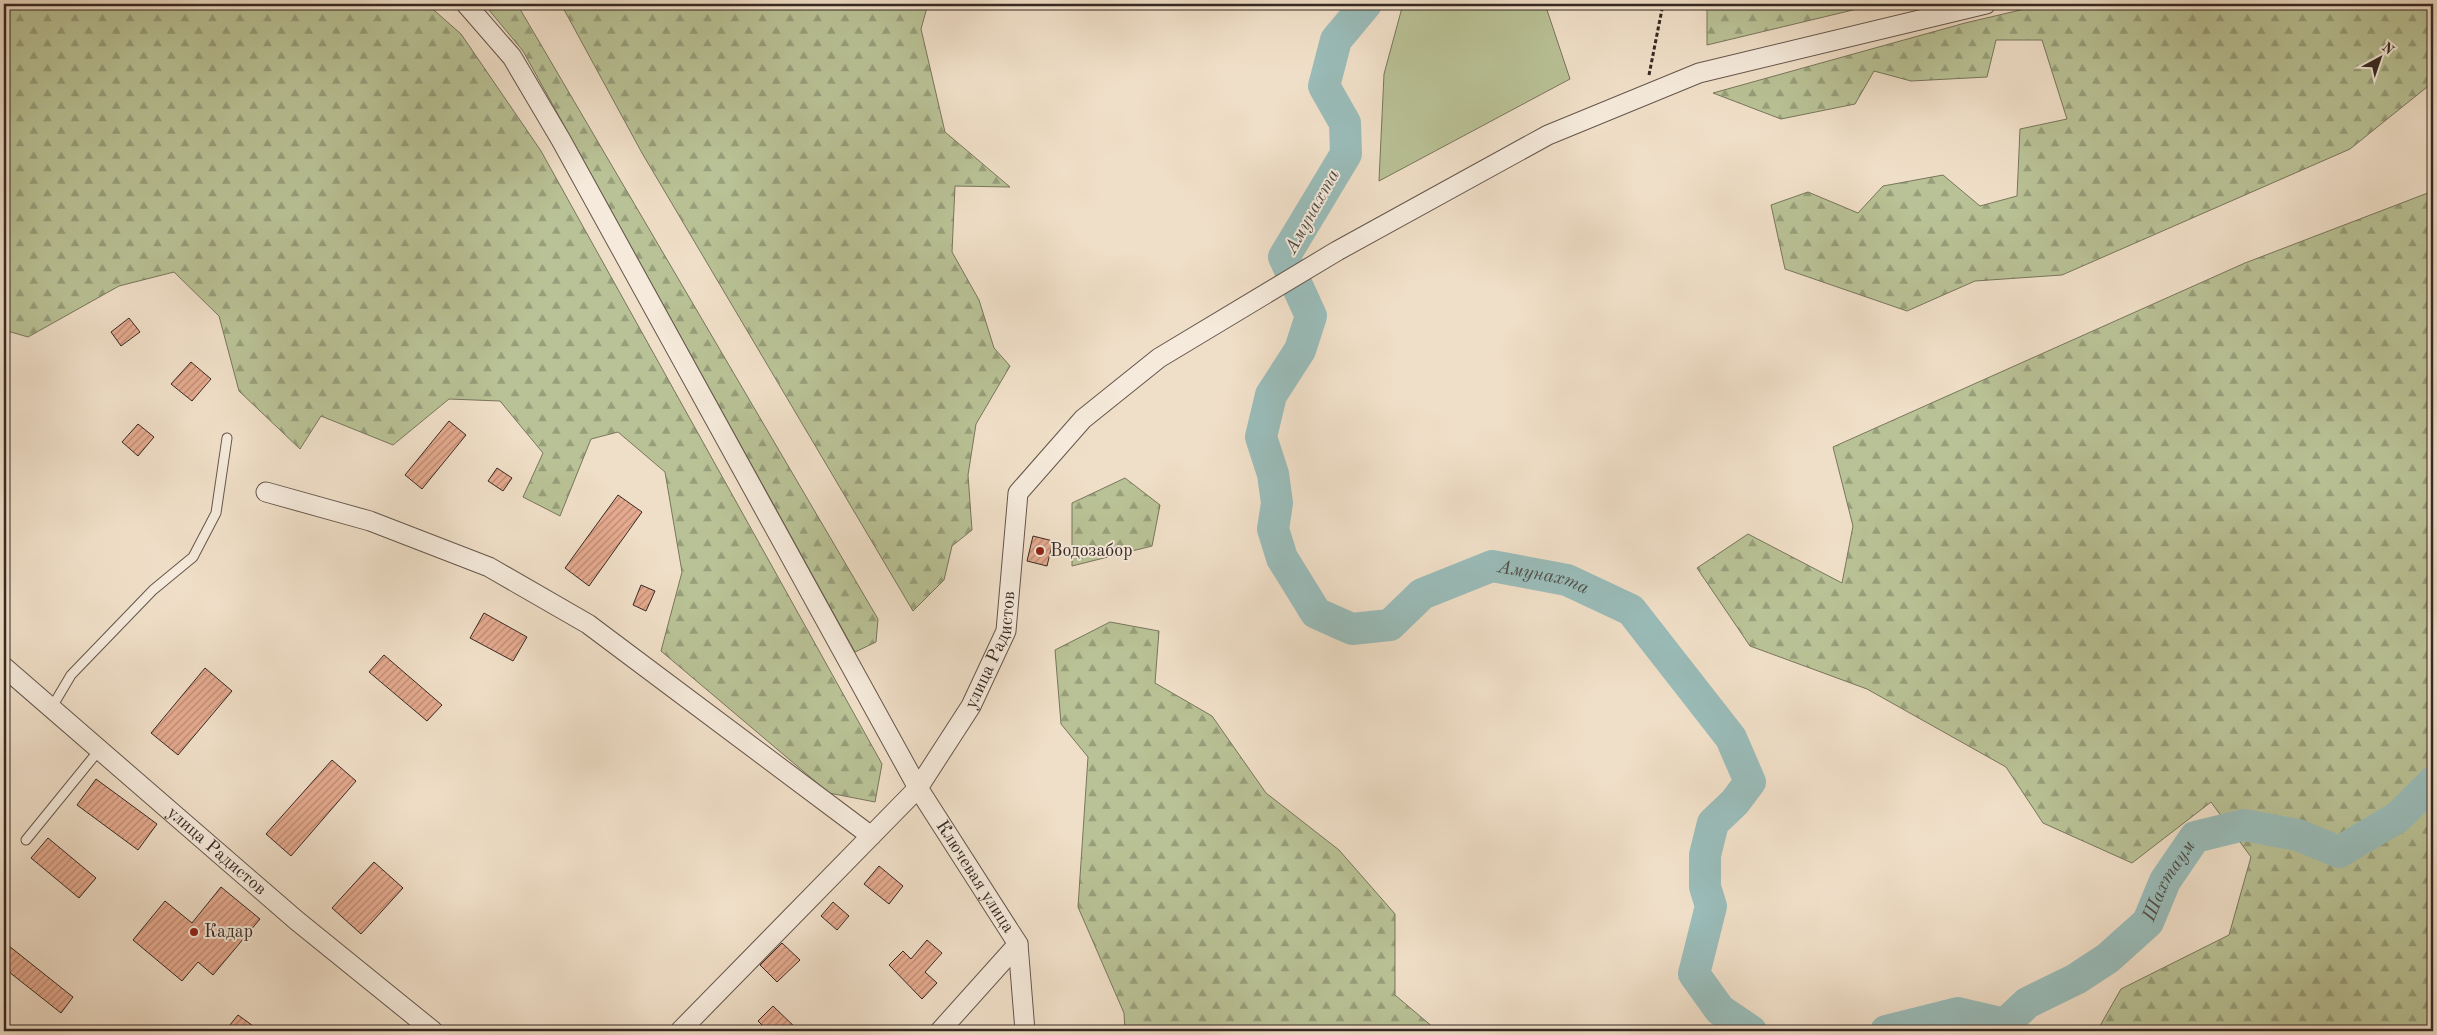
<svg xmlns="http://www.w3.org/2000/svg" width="2437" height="1035" viewBox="0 0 2437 1035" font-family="'Old Standard TT',serif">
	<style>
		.grass { fill: #b9c296; stroke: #78765c }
		.forest { fill: url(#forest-firs); stroke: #78765c }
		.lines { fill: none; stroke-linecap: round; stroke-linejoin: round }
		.river { stroke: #9abcb9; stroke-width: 32 }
		.building { fill: url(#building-hatch); stroke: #372923 }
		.service-casing { stroke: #65564c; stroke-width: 11 }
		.minor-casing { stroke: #65564c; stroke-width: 21 }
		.path { stroke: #372923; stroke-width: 3; stroke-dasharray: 4 2.5; stroke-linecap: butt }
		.service { stroke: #f5eadb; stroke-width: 9 }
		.minor { stroke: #f5eadb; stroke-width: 19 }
		.poi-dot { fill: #8f2418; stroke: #f5eadb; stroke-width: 2 }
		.labels { text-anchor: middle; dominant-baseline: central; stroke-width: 4; stroke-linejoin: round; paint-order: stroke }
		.poi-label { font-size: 18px; fill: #372923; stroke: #f5eadb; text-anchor: start }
		.street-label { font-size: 18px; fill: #372923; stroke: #f5eadb }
		.water-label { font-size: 19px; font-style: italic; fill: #504e48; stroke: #f5eadb }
	</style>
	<defs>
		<pattern id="forest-firs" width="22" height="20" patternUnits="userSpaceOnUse" patternTransform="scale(1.25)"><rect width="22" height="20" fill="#b9c296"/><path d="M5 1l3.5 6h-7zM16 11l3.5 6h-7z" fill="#979e7a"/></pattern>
		<pattern id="building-hatch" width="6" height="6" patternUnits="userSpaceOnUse" patternTransform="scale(1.25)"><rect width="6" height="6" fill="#e5aa8f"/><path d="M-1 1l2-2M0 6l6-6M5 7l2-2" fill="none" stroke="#ba8a74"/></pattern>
	</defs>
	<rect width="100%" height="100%" fill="#f0dfc8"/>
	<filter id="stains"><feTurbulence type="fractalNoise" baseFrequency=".004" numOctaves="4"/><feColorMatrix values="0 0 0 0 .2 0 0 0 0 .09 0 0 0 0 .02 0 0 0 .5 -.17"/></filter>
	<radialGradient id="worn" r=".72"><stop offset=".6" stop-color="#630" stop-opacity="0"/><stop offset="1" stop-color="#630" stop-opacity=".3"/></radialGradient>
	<polygon class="grass" points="1403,4 1545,4 1570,79 1379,181 1384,74"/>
	<g class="forest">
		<polygon points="4,4 427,4 461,34 541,151 882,764 875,802 829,793 661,651 682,572 665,472 618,432 591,439 560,516 523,497 543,453 500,401 449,399 393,445 321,416 300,449 239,391 219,316 174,272 119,286 28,337 4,330"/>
		<polygon points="484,4 517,4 878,619 876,642 855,652 523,51"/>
		<polygon points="561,4 928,4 921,29 945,132 1010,187 955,186 952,252 979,300 994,348 1010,366 976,424 968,475 972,530 952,546 944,580 913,611 642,153"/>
		<polygon points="1707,4 1878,4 1707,45"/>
		<polygon points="2046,4 2433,4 2433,87 2427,87 2350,149 2062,275 1975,281 1907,311 1785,269 1771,205 1808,192 1858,213 1883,186 1943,175 1980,206 2017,196 2020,129 2067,119 2042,40 1996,40 1987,77 1911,81 1874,71 1855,104 1781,119 1713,93 1965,23"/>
		<polygon points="2433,191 2433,1031 2097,1031 2121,989 2229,935 2251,857 2211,802 2132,863 2043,823 2006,767 1867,689 1750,646 1697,568 1748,534 1842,583 1853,526 1833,447 2245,263"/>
		<polygon points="1125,478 1160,505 1152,546 1072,566 1072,503"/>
		<polygon points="1110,622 1159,631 1155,683 1212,716 1266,793 1339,850 1395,914 1395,995 1434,1028 1479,1031 1125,1031 1124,1013 1078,907 1088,757 1061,724 1055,650"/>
	</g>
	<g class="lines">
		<g class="river">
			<path id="s1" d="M1366 4 1336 40 1324 86 1345 123 1346 154 1284 257 1311 316 1300 350 1271 395 1261 437 1273 474 1277 503 1273 529 1282 558 1316 613 1352 629 1390 625 1422 594 1492 566 1567 580 1631 610 1731 738 1750 782 1735 802 1713 823 1705 855V887L1711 906 1694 974 1720 1010 1751 1031"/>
			<path id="s2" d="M1886 1031 1958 1013 2005 1024 2027 1003 2076 979 2108 958 2148 922 2165 881 2195 837 2244 825 2298 835 2339 852 2398 817 2433 782"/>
		</g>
	</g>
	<g class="building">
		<polygon points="129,318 140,332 121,346 111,332"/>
		<polygon points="191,362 211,379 192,401 171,384"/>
		<polygon points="449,421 466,435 422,489 405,475"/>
		<polygon points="138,424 154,437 138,456 122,442"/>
		<polygon points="497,468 512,478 503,491 488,481"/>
		<polygon points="618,495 642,512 589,586 565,568"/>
		<polygon points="1033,536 1053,541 1047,566 1027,561"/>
		<polygon points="641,585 655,591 646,611 633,605"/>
		<polygon points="484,613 527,637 513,661 470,638"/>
		<polygon points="384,655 442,705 427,721 369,672"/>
		<polygon points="205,668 232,691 178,755 151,733"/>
		<polygon points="332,760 356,781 291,856 266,834"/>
		<polygon points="96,779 157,824 138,850 77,805"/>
		<polygon points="48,838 96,878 79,898 31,858"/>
		<polygon points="374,862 403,888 361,934 332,908"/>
		<polygon points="879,866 903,886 889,904 864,884"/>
		<polygon points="221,887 260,919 213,975 198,962 182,981 133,940 165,901 192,923"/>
		<polygon points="833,902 849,916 837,930 821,916"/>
		<polygon points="927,940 942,953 925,972 937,983 922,999 889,965 903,951 911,959"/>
		<polygon points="4,942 73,997 61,1013 4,968"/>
		<polygon points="782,943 800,960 777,982 760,965"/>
		<polygon points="773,1006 799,1031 768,1031 758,1021"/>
		<polygon points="238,1015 260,1031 225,1031"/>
	</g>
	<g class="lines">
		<defs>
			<g id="service">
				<polyline points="52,707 71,675 153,590 193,557 216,513 227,438"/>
				<polyline points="26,840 100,749"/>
			</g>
			<g id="minor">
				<path id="s3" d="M466 4 512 57 561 140 918 788 1018 944 1025 1031"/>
				<polyline points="266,492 370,521 489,567 588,624 871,836"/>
				<path id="s4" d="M4 667 296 920 433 1031"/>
				<path id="s5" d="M680 1031 918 788 971 706 1006 631 1018 493 1083 419 1159 358 1337 251 1548 135 1699 73 1986 4"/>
				<polyline points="940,1031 1018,944"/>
			</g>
		</defs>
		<use href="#service" class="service-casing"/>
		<use href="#minor" class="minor-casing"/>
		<polyline class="path" points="1649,75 1663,4"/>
		<use href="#service" class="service"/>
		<use href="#minor" class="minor"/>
	</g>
	<g class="poi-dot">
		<circle cx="1040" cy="551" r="5"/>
		<circle cx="194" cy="932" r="5"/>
	</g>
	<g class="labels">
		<g class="poi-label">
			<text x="1050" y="551">Водозабор</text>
			<text x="204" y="932">Кадар</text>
		</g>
		<g class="street-label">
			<text stroke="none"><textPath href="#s5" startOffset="498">улица Радистов</textPath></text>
			<text stroke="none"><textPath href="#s4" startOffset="281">улица Радистов</textPath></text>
			<text stroke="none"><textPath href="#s3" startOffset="1012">Ключевая улица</textPath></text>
		</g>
		<g class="water-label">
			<text transform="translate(1313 212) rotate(-61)">Амунахта</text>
			<text stroke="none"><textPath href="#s1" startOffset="925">Амунахта</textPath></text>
			<text stroke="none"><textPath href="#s2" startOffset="346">Шахтаум</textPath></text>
		</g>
	</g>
	<rect width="2437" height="1035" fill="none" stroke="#f0dfc8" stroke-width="20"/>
	<rect x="5" y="5" width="2427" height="1025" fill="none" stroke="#372923" stroke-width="2.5"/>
	<rect x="10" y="10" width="2417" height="1015" fill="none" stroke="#372923"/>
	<g transform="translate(2380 58) rotate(40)" stroke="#f5eadb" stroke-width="4" paint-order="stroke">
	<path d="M0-4L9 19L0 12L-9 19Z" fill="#372923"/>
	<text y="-8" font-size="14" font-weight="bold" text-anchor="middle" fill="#372923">N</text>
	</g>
	<rect width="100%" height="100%" filter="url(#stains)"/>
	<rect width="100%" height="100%" fill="url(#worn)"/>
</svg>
